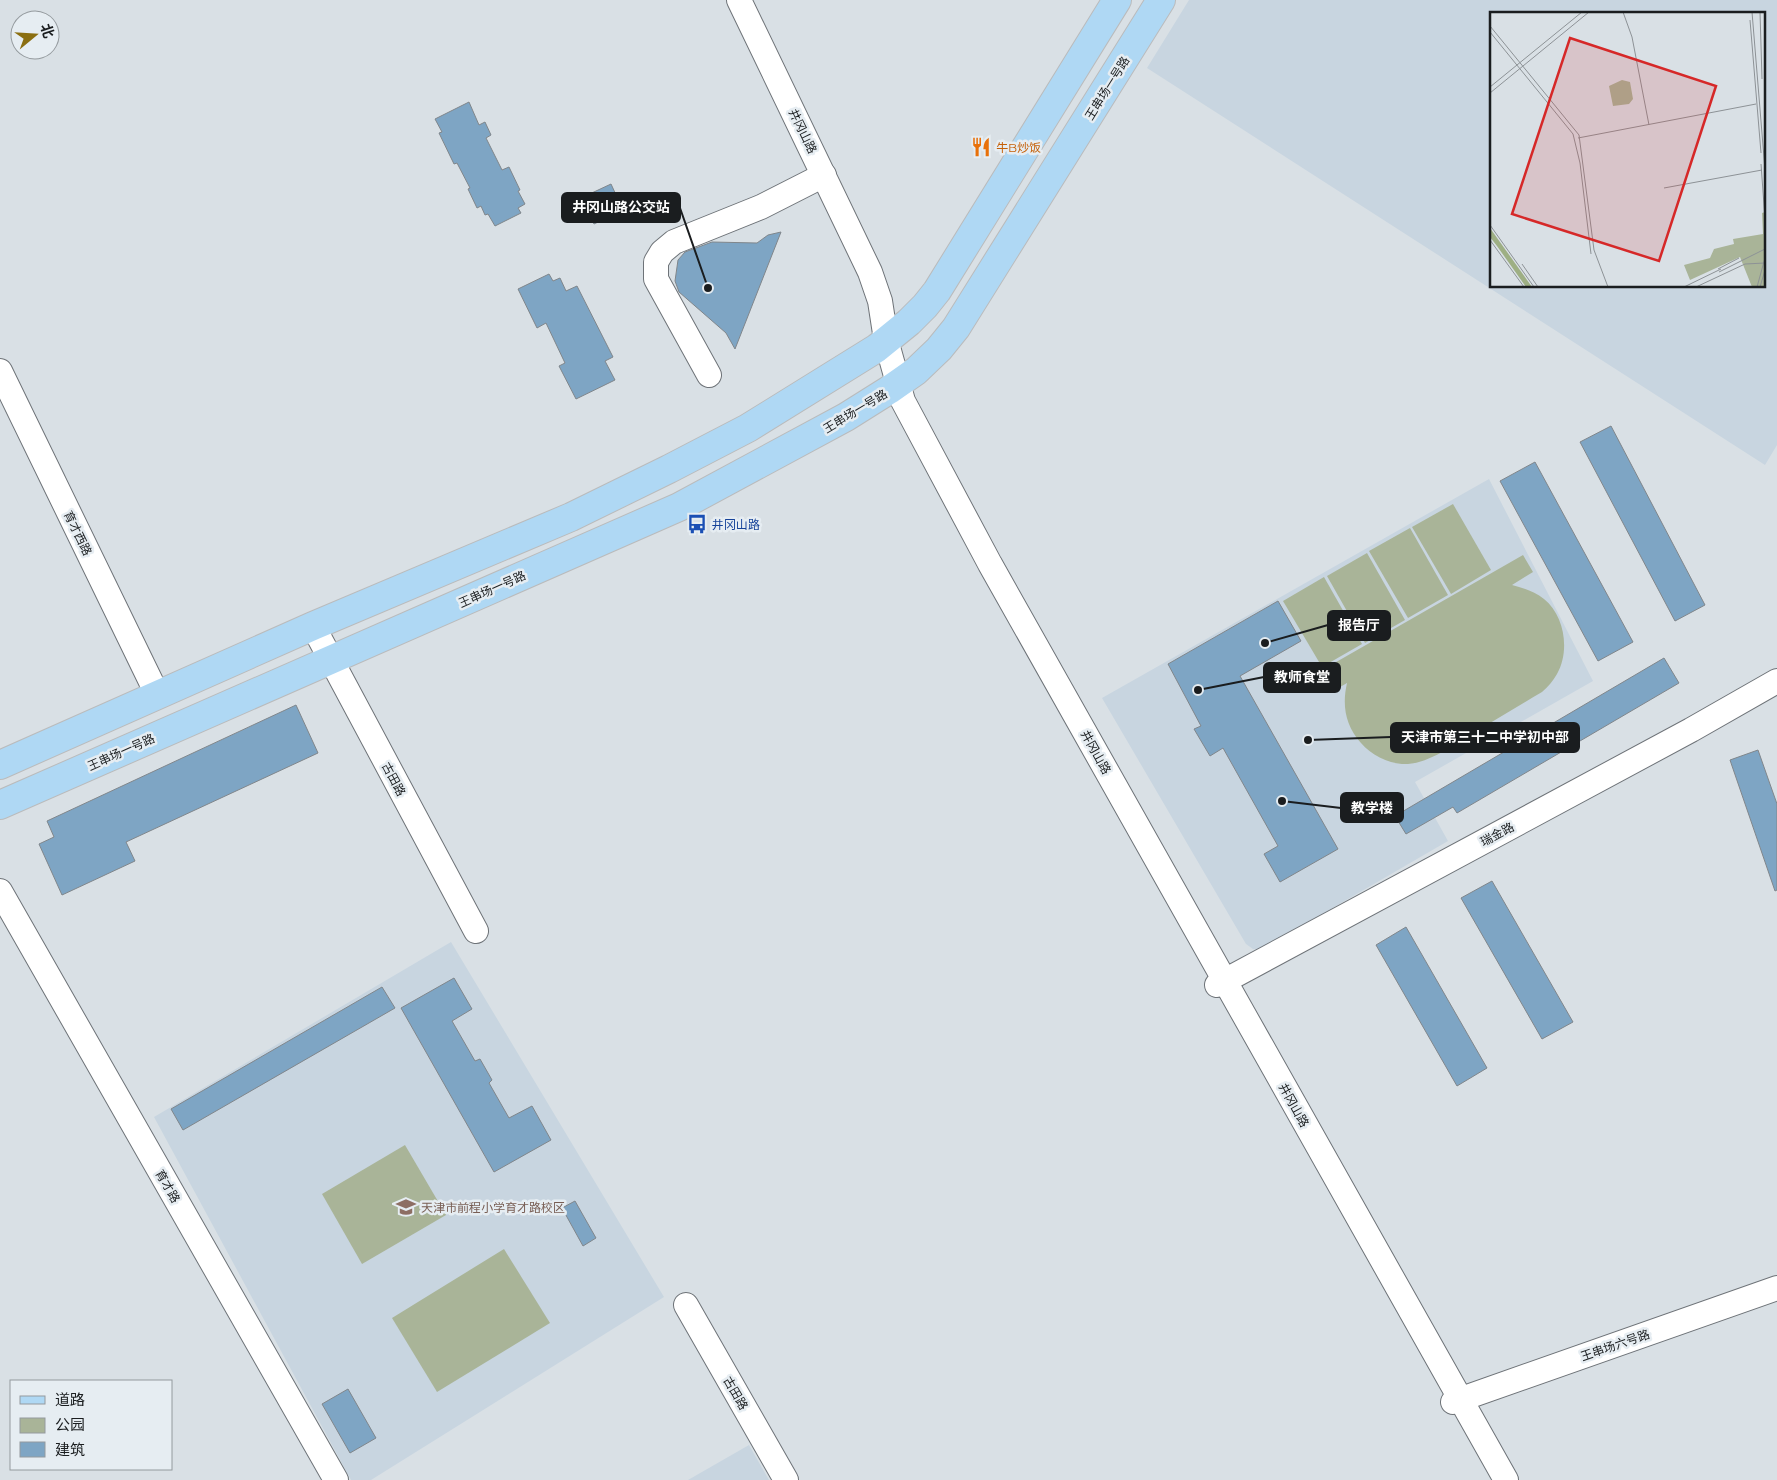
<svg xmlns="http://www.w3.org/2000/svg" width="1777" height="1480" viewBox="0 0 1777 1480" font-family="Montserrat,'Noto Sans SC',sans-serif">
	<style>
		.built { fill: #c8d5e0; fill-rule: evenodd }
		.green { fill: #a9b498 }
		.building { fill: #7ea5c4; stroke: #80868b }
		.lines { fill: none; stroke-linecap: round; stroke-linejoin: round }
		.minor-casing { stroke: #6e7378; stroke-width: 26 }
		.major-casing { stroke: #babbbc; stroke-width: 30 }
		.minor { stroke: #fff; stroke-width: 24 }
		.major { stroke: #afd8f4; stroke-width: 28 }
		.labels { text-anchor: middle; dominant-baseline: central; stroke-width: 5; stroke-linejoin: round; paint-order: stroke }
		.street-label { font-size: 12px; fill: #1a1d1f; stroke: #e6edf2 }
		.food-label { font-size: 12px; fill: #c56008; stroke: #e6edf2; text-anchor: start }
		.transit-label { font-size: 12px; fill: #164399; stroke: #e6edf2; text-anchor: start }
		.education-label { font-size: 12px; fill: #785e54; stroke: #e6edf2; text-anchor: start }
		.inset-road { fill: none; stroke: #8d9296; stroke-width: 1 }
		.view { fill: #d62828; fill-opacity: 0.15; stroke: #d62828; stroke-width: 2.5 }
		.inset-edge { fill: none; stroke: #1a1d1f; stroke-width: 2.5 }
		.leader { fill: none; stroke: #1a1d1f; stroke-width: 2 }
		.callout-dot { fill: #1a1d1f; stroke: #e6edf2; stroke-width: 2 }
		.callout { fill: #1a1d1f; stroke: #1a1d1f; stroke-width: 2 }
		.callout-label { font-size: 14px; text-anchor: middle; font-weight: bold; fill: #fff }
	</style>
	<rect width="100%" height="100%" fill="#d9e0e5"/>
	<g class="built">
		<path d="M1189 0H1777V445L1765 465 1147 68ZM1491 14H1763V286H1491Z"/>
		<polygon points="1489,479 1593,681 1415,782 1448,841 1260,950 1253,949 1246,944 1102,698"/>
		<polygon points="451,942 664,1297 371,1480 351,1480 154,1117"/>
		<polygon points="749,1445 769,1480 688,1480"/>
	</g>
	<g class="green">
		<polygon points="1453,504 1491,570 1451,594 1412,527"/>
		<polygon points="1410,528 1448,595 1408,618 1369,551"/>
		<polygon points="1367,553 1405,620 1365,643 1327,576"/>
		<path d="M1523 555 1533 572 1512 585C1523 588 1534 591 1544 599 1565 616 1570 651 1557 674 1553 681 1548 687 1542 692 1518 706 1494 721 1470 735 1451 746 1431 762 1408 764 1391 765 1372 756 1361 743 1345 725 1342 705 1347 683L1335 690 1324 669Z"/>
		<polygon points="1324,577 1362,644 1322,667 1283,601"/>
		<polygon points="405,1145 446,1215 362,1264 322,1194"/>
		<polygon points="504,1249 550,1323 437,1392 392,1318"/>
	</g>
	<g class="building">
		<polygon points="469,102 479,125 485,122 491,135 486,138 502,170 509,167 520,190 518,191 525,204 518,208 521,213 495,226 488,214 485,215 481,206 477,208 468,189 470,188 457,163 454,164 439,133 442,132 435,119"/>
		<polygon points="611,184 623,210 594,224 581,198"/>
		<polygon points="781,232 735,349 726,333 679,292 675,281 678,260 685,252 712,242 757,243 768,235"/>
		<polygon points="549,274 553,281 560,278 566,291 577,286 613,357 605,361 615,380 576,399 559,366 565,363 546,323 537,328 518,289"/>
		<polygon points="1611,426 1705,605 1675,621 1580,442"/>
		<polygon points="1535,462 1633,642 1598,661 1500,481"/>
		<polygon points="1278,601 1301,641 1240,676 1338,849 1280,882 1264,854 1278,846 1223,748 1210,756 1194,729 1201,726 1168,664"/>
		<polygon points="1664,658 1679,683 1457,813 1453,807 1406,834 1395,816"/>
		<polygon points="296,705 318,753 126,842 135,861 62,895 39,844 54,837 47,821"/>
		<polygon points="1758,750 1777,804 1777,890 1775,891 1730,760"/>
		<polygon points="1492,881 1573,1022 1542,1039 1461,898"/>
		<polygon points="1406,927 1487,1068 1457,1086 1376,945"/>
		<polygon points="454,978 472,1009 452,1021 475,1061 480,1059 492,1080 489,1083 509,1118 532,1106 551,1140 494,1172 401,1008"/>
		<polygon points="382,987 395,1008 183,1130 171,1109"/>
		<polygon points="575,1201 596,1238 583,1246 562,1208"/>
		<polygon points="348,1389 376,1438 350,1453 322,1404"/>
	</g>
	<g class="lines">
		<defs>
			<g id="minor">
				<polyline points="739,0 870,272 880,301 886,340 903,401 990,564 1506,1480"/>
				<polyline points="0,371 157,694"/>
				<polyline points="709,375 656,279 656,262 662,252 674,242 761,207 824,175"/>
				<polyline points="313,626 476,931"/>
				<polyline points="0,891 336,1480"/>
				<polyline points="1217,985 1691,730 1777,681"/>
				<polyline points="686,1305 786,1480"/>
				<polyline points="1453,1402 1777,1288"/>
			</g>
			<g id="major">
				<polyline points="0,765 313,626 571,517 669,469 748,428 877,348 909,322 925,306 937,291 1117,0"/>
				<polyline points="0,805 679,507 846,417 889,390 916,371 939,349 956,328 1161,0"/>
			</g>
		</defs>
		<use href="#minor" class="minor-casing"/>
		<use href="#major" class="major-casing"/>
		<use href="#minor" class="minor"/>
		<use href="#major" class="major"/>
	</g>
	<defs>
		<symbol id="restaurant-bare" viewBox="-9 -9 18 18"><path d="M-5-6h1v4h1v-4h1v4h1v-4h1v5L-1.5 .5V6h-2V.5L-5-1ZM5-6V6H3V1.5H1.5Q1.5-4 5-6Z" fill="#e8710a" stroke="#e6edf2" stroke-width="2.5" paint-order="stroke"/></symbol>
		<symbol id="bus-bare" viewBox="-9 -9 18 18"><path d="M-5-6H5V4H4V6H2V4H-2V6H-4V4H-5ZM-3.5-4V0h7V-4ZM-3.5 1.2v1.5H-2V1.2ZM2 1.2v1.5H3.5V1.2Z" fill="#1a4fb4" stroke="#e6edf2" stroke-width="2.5" paint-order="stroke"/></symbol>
		<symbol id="school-bare" viewBox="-9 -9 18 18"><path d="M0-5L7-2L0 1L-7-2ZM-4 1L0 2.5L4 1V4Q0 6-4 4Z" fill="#8d6e63" stroke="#e6edf2" stroke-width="2.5" paint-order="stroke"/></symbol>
	</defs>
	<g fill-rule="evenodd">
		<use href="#restaurant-bare" x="967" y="133" width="28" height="28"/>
		<use href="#bus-bare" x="683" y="510" width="28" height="28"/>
		<use href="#school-bare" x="392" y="1193" width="28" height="28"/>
	</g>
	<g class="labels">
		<g class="street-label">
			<text transform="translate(1107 88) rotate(-58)">王串场一号路</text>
			<text transform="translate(803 131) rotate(64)">井冈山路</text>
			<text transform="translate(855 411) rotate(-31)">王串场一号路</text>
			<text transform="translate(78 533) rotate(64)">育才西路</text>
			<text transform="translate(492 589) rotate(-24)">王串场一号路</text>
			<text transform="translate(121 752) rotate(-24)">王串场一号路</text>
			<text transform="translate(1096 752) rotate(61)">井冈山路</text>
			<text transform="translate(394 779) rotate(62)">古田路</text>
			<text transform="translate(1497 834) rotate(-28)">瑞金路</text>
			<text transform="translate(1294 1105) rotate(61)">井冈山路</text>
			<text transform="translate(168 1186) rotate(60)">育才路</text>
			<text transform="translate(1615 1345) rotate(-19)">王串场六号路</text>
			<text transform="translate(736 1393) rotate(60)">古田路</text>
		</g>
		<g class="food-label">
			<text x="996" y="147">牛B炒饭</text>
		</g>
		<g class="transit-label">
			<text x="712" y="524">井冈山路</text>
		</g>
		<g class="education-label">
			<text x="421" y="1207">天津市前程小学育才路校区</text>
		</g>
	</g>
	<g transform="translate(1490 12)">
		<rect width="275" height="275" fill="#d9e0e5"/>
		<path d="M132 68 140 70 143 87 139 92 123 94 119 74ZM275 200V275H262L250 245 200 268 194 253 220 246 224 237 244 232 243 227 273 222 272 201Z" fill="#a9b498"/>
		<path d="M0 216 42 275H36L7 234 0 225Z" fill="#9eaf84"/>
		<path class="inset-road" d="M133 0 142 25 159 113M262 0 275 158M270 0 272 67M260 8 271 141M0 14 89 123 104 238 118 275M0 20 83 122 90 151 101 242M0 75 92 0M0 81 99 0M88 126 266 92M271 152 275 207M174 176 272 158M0 213 44 275M0 228 34 275M32 252 48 275M228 257 249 246M229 260 275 237M194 275 231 257M206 275 255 252 275 251M267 275 275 246M270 275 275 258"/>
		<path class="view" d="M80 26 226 74 169 249 22 202Z"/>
		<rect width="275" height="275" class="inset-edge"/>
	</g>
	<path class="leader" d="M708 288L680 208M1265 643L1328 625M1198 690L1264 677M1308 740L1391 737M1282 801L1341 808"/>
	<g class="callout-dot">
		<circle cx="708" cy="288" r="5"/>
		<circle cx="1265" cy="643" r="5"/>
		<circle cx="1198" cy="690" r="5"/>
		<circle cx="1308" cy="740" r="5"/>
		<circle cx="1282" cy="801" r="5"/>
	</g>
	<g class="callout">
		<rect x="562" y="193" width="118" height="29" rx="5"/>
		<rect x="1328" y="611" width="62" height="29" rx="5"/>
		<rect x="1264" y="663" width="76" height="29" rx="5"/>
		<rect x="1391" y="723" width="188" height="29" rx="5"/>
		<rect x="1341" y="793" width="62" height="29" rx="5"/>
	</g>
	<g class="callout-label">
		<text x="621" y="212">井冈山路公交站</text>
		<text x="1359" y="630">报告厅</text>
		<text x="1302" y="682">教师食堂</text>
		<text x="1485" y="742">天津市第三十二中学初中部</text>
		<text x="1372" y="813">教学楼</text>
	</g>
	<rect x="10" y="1380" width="162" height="90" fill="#e6edf2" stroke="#949a9e"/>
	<rect x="20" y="1396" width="25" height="8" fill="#afd8f4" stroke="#949a9e"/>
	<text x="55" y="1405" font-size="15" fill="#1a1d1f">道路</text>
	<rect x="20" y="1418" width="25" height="15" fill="#a9b498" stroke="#949a9e"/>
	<text x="55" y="1430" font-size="15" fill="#1a1d1f">公园</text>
	<rect x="20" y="1442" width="25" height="15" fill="#7ea5c4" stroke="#949a9e"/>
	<text x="55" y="1455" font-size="15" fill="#1a1d1f">建筑</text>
	<g transform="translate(35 35) rotate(72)"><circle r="24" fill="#e6edf2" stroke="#949a9e"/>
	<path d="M0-4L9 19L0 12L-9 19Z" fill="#8b6f11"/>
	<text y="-8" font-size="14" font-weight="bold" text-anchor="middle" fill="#1a1d1f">北</text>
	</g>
</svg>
